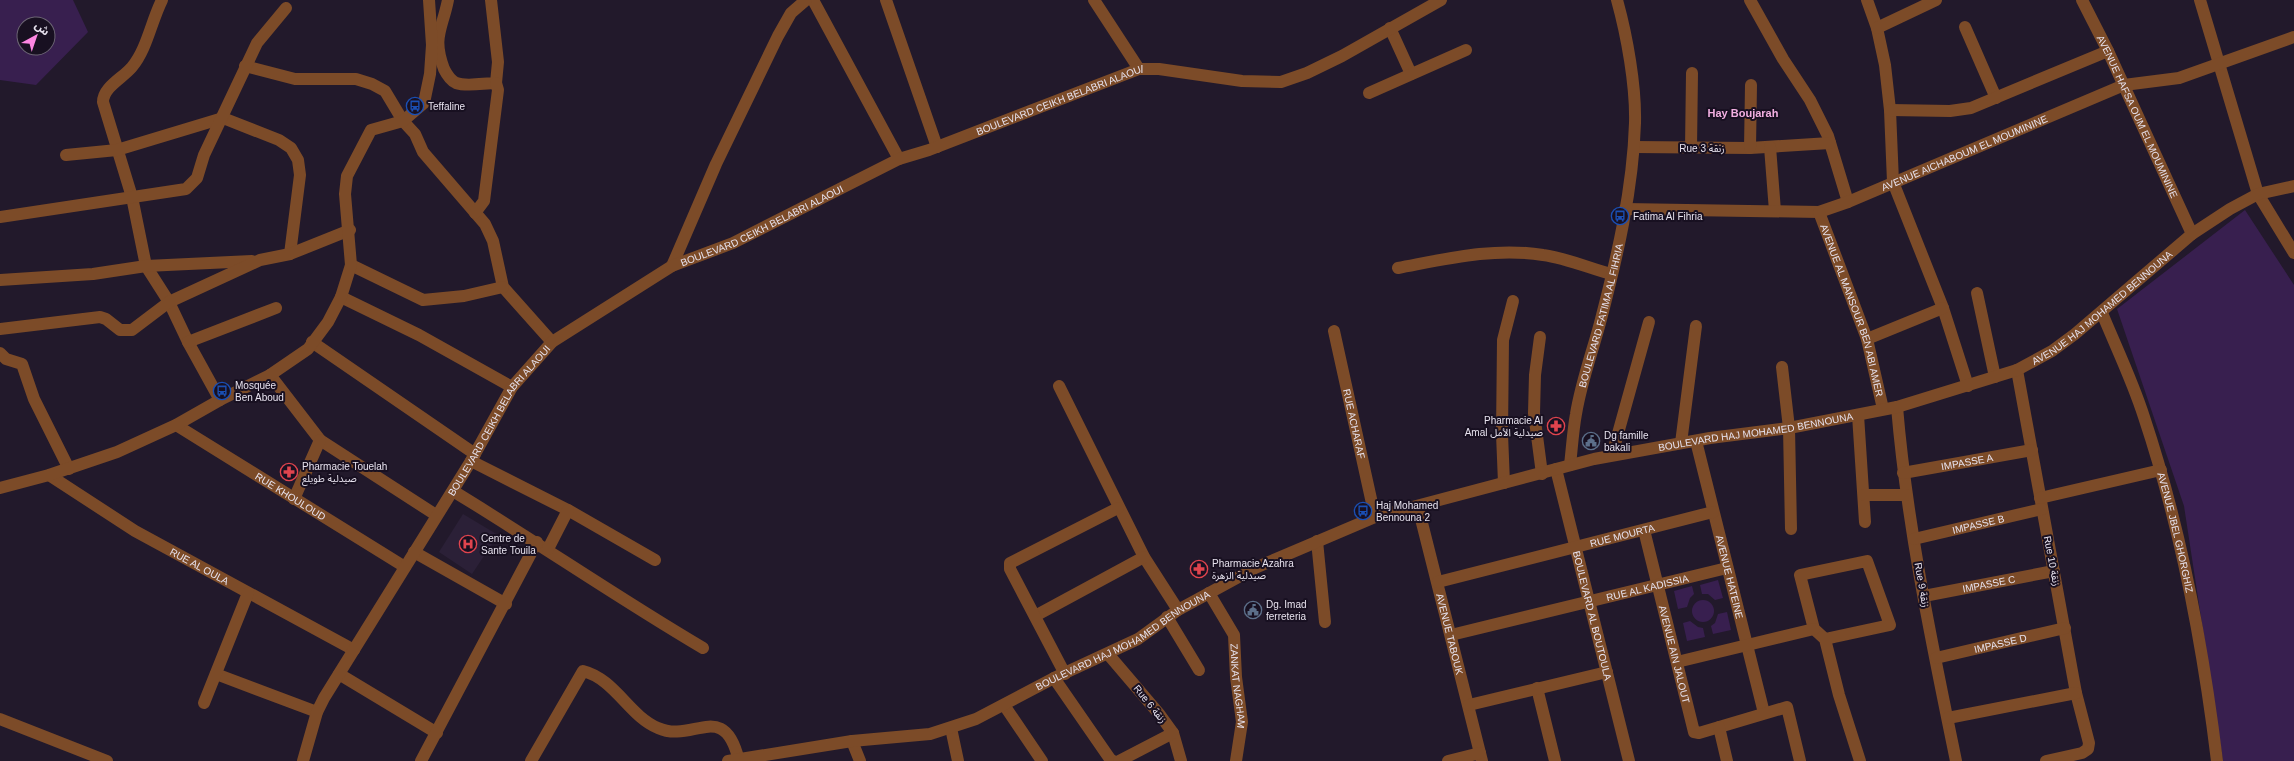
<svg xmlns="http://www.w3.org/2000/svg" width="2294" height="761" viewBox="0 0 2294 761" font-family="Helvetica,'Noto Sans Arabic',sans-serif">
	<style>
		.built { fill: #2b2037 }
		.green { fill: #381f4f; fill-rule: evenodd }
		.lines { fill: none; stroke-linecap: round; stroke-linejoin: round }
		.minor { stroke: #7c4b28; stroke-width: 12 }
		.labels { text-anchor: middle; dominant-baseline: central; stroke-width: 4; stroke-linejoin: round; paint-order: stroke }
		.street-label { font-size: 10px; fill: #e7e2ee; stroke: #181021 }
		.poi-label { font-size: 10px; fill: #e7e2ee; stroke: #181021; text-anchor: start }
		.neighbourhood-label { font-size: 11px; font-weight: bold; fill: #f2afe1; stroke: #181021 }
	</style>
	<rect width="100%" height="100%" fill="#22192b"/>
	<polygon class="built" points="463,514 498,535 472,574 439,552"/>
	<g class="green">
		<path d="M0 0H73L88 32 36 85 0 80ZM24 24H48V48H24Z"/>
		<polygon points="2245,210 2294,285 2294,761 2223,761 2184,506 2117,309"/>
		<polygon points="1718,580 1723,598 1715,600 1708,594 1702,594 1700,585"/>
		<polygon points="1692,586 1694,594 1690,598 1687,607 1678,609 1674,591"/>
		<circle cx="1703" cy="611" r="11"/>
		<polygon points="1727,612 1731,630 1713,634 1711,626 1715,623 1718,614"/>
		<polygon points="1690,621 1698,627 1703,628 1705,637 1687,641 1683,623"/>
	</g>
	<g class="lines">
		<g class="minor">
			<path d="M162 0C151 22 147 49 132 67 123 78 103 87 103 102L132 197 146 266 169 302 188 342 220 400"/>
			<path d="M448 0C442 30 432 37 444 69 447 75 450 80 456 83 467 87 484 83 496 83L498 62 491 0"/>
			<polyline points="813,0 899,159"/>
			<polyline points="886,0 937,147"/>
			<polyline points="1094,0 1139,69"/>
			<polyline points="1750,0 1783,59 1810,100 1828,136 1848,202"/>
			<polyline points="1867,0 1877,28 1885,65 1890,110 1893,182 1943,308 1968,386"/>
			<path id="s1" d="M2082 0 2108 51 2192 234"/>
			<polyline points="2200,0 2258,194 2294,253"/>
			<polyline points="1965,27 1996,98"/>
			<polyline points="1390,28 1411,74"/>
			<polyline points="1877,28 1936,0"/>
			<polyline points="245,66 295,79 356,79 372,84 385,91 403,121 415,134 423,152 485,224 493,241 503,287 552,342"/>
			<polyline points="1369,93 1466,50"/>
			<polyline points="1890,110 1950,111 1971,108 2108,51"/>
			<polyline points="1634,147 1750,148 1830,143"/>
			<polyline points="1770,147 1775,211"/>
			<polyline points="1691,148 1692,73"/>
			<polyline points="1750,148 1751,85"/>
			<polyline points="66,155 117,150 223,118 279,140 291,148 298,160 300,175 290,254"/>
			<path id="s2" d="M1625 209 1819 212 1848 202 2124 85 2179 78 2294 37"/>
			<path id="s3" d="M1819 212 1867 339 1883 409"/>
			<polyline points="475,213 484,201 498,90 496,83"/>
			<polyline points="0,217 186,189 197,178 204,155 257,43 286,8"/>
			<polyline points="351,265 423,300 464,296 503,287"/>
			<polyline points="672,266 716,164 778,36 791,13 806,0"/>
			<path d="M1398 268C1446 259 1494 247 1543 255 1566 258 1589 268 1611 274"/>
			<polyline points="0,280 93,274 146,266 252,261"/>
			<polyline points="1977,293 1995,377"/>
			<polyline points="341,297 419,335 512,387"/>
			<path id="s4" d="M2102 313C2116 347 2133 382 2144 417 2181 528 2203 646 2217 761"/>
			<polyline points="0,329 100,317 106,319 120,330 132,330 169,302 260,260 290,254 350,230"/>
			<path id="s5" d="M1334 331 1375 517"/>
			<polyline points="1540,337 1535,375 1534,413 1542,474"/>
			<polyline points="1867,339 1943,308"/>
			<polyline points="188,342 276,308"/>
			<polyline points="312,342 475,454"/>
			<polyline points="0,353 6,359 22,364 34,399 69,469"/>
			<polyline points="1782,367 1789,428 1791,529"/>
			<polyline points="2017,370 2076,693 2089,743 2088,749 2082,753 2046,761"/>
			<polyline points="270,375 320,440 436,515"/>
			<polyline points="1059,386 1144,557 1178,610"/>
			<path d="M1897 407C1907 526 1932 644 1956 761"/>
			<polyline points="1858,415 1865,522"/>
			<path id="s6" d="M176 425 405 567"/>
			<path id="s7" d="M1696 441 1764 713"/>
			<polyline points="1681,443 1696,326"/>
			<polyline points="1612,455 1649,322"/>
			<polyline points="471,461 568,510 655,560"/>
			<path id="s8" d="M1570 465C1572 448 1573 430 1576 414 1581 383 1592 353 1600 323 1617 258 1633 189 1635 123 1636 86 1627 36 1617 0"/>
			<path id="s9" d="M1556 469 1629 761"/>
			<path id="s10" d="M1903 473 2032 450"/>
			<path id="s11" d="M49 475 135 531 354 650"/>
			<polyline points="1504,483 1502,434 1503,340 1513,301"/>
			<polyline points="0,488 49,475 117,452 176,425 220,400 270,375 308,349 328,322 341,297 351,265 345,194 347,176 371,130 403,121 424,103 430,74 432,45 429,0"/>
			<path d="M453 491C537 542 618 598 703 648"/>
			<polyline points="1864,495 1906,495"/>
			<polyline points="2040,498 2161,470"/>
			<polyline points="294,499 320,440"/>
			<path id="s12" d="M1418 507 1482 761"/>
			<path id="s13" d="M1644 530 1694 732 1699 733 1787 707 1800 761"/>
			<path id="s14" d="M1914 539 2042 509"/>
			<polyline points="1317,541 1325,622"/>
			<polyline points="548,549 568,510"/>
			<polyline points="414,552 506,604"/>
			<path id="s15" d="M1438 582 1713 512"/>
			<path id="s16" d="M1209 593 1234 635 1236 677 1242 722 1236 761"/>
			<path id="s17" d="M1924 596 2054 571"/>
			<polyline points="1035,616 1144,557"/>
			<polyline points="1167,617 1199,670"/>
			<path id="s18" d="M1451 635 1727 568"/>
			<polyline points="1825,639 1890,625 1867,561 1800,575 1814,629 1825,639 1839,695 1860,761"/>
			<polyline points="1108,654 1160,715 1173,733 1181,761"/>
			<path id="s19" d="M1936 658 2065 628"/>
			<polyline points="1677,662 1814,629"/>
			<polyline points="216,674 317,712"/>
			<polyline points="339,674 437,733"/>
			<polyline points="1065,674 1010,569 1010,563 1118,508"/>
			<polyline points="1054,678 1110,759 1113,761"/>
			<polyline points="1537,688 1555,761"/>
			<polyline points="204,703 248,593"/>
			<polyline points="1004,705 1042,761"/>
			<polyline points="1469,705 1607,672"/>
			<polyline points="1948,718 2076,693"/>
			<polyline points="0,719 107,761"/>
			<polyline points="1719,727 1727,761"/>
			<polyline points="951,728 958,761"/>
			<polyline points="852,741 860,761"/>
			<path id="s20" d="M303 761 317 712 324 698 471 461 512 387 552 342 672 266 733 243 899 159 929 150 1139 69H1159L1242 81 1281 82 1307 73 1342 56 1441 0"/>
			<polyline points="421,761 537,542"/>
			<path d="M531 761 583 671C615 679 629 716 658 728 693 744 724 698 739 761"/>
			<path id="s21" d="M728 761 852 741 930 734 976 719 1054 678 1138 639 1178 610 1255 568 1375 517 1594 459 1710 438 1789 428 1897 407 2017 370 2052 351 2075 334 2192 234 2230 209 2258 194 2294 186"/>
			<polyline points="1119,761 1173,733"/>
			<polyline points="1448,761 1480,753"/>
		</g>
	</g>
	<defs>
		<symbol id="bus-ring" viewBox="-11 -11 22 22"><circle r="9.5" fill="#181021" stroke="#1a4fb4" stroke-width="1.5"/><path d="M-5-6H5V4H4V6H2V4H-2V6H-4V4H-5ZM-3.5-4V0h7V-4ZM-3.5 1.2v1.5H-2V1.2ZM2 1.2v1.5H3.5V1.2Z" fill="#1a4fb4"/></symbol>
		<symbol id="pharmacy-ring" viewBox="-11 -11 22 22"><circle r="9.5" fill="#181021" stroke="#e0444e" stroke-width="1.5"/><path d="M-2-6h4v4h4v4h-4v4h-4v-4h-4v-4h4Z" fill="#e0444e"/></symbol>
		<symbol id="civic-ring" viewBox="-11 -11 22 22"><circle r="9.5" fill="#181021" stroke="#5c6f8a" stroke-width="1.5"/><path d="M-.6-6.5H3V-4.5H.6V-3L4-1V1h2V6H-6V1h2V-1L-.6-3ZM-1.2 2.5V6h2.4V2.5Z" fill="#5c6f8a"/></symbol>
		<symbol id="hospital-ring" viewBox="-11 -11 22 22"><circle r="9.5" fill="#181021" stroke="#e0444e" stroke-width="1.5"/><path d="M-5-5h3v3.5h4V-5h3V5h-3V1.5h-4V5h-3Z" fill="#e0444e"/></symbol>
	</defs>
	<g fill-rule="evenodd">
		<use href="#bus-ring" x="405" y="96" width="20" height="20"/>
		<use href="#bus-ring" x="1610" y="206" width="20" height="20"/>
		<use href="#bus-ring" x="212" y="381" width="20" height="20"/>
		<use href="#pharmacy-ring" x="1546" y="416" width="20" height="20"/>
		<use href="#civic-ring" x="1581" y="431" width="20" height="20"/>
		<use href="#pharmacy-ring" x="279" y="462" width="20" height="20"/>
		<use href="#bus-ring" x="1353" y="501" width="20" height="20"/>
		<use href="#hospital-ring" x="458" y="534" width="20" height="20"/>
		<use href="#pharmacy-ring" x="1189" y="559" width="20" height="20"/>
		<use href="#civic-ring" x="1243" y="600" width="20" height="20"/>
	</g>
	<g class="labels">
		<g class="street-label">
			<text stroke="none"><textPath href="#s20" startOffset="1055">BOULEVARD CEIKH BELABRI ALAOUI</textPath></text>
			<text stroke="none"><textPath href="#s1" startOffset="129">AVENUE HAFSA OUM EL MOUMININE</textPath></text>
			<text x="1702" y="148">Rue 3 زنقة</text>
			<text stroke="none"><textPath href="#s2" startOffset="351">AVENUE AICHABOUM EL MOUMININE</textPath></text>
			<text stroke="none"><textPath href="#s20" startOffset="731">BOULEVARD CEIKH BELABRI ALAOUI</textPath></text>
			<text stroke="none"><textPath href="#s21" startOffset="1466">AVENUE HAJ MOHAMED BENNOUNA</textPath></text>
			<text stroke="none"><textPath href="#s3" startOffset="104">AVENUE AL MANSOUR BEN ABI AMER</textPath></text>
			<text stroke="none"><textPath href="#s8" startOffset="153">BOULEVARD FATIMA AL FIHRIA</textPath></text>
			<text stroke="none"><textPath href="#s20" startOffset="395">BOULEVARD CEIKH BELABRI ALAOUI</textPath></text>
			<text stroke="none"><textPath href="#s5" startOffset="95">RUE ACHARAF</textPath></text>
			<text stroke="none"><textPath href="#s21" startOffset="1091">BOULEVARD HAJ MOHAMED BENNOUNA</textPath></text>
			<text stroke="none"><textPath href="#s10" startOffset="65">IMPASSE A</textPath></text>
			<text stroke="none"><textPath href="#s6" startOffset="135">RUE KHOULOUD</textPath></text>
			<text stroke="none"><textPath href="#s14" startOffset="66">IMPASSE B</textPath></text>
			<text stroke="none"><textPath href="#s4" startOffset="232">AVENUE JBEL GHORGHIZ</textPath></text>
			<text stroke="none"><textPath href="#s15" startOffset="190">RUE MOURTA</textPath></text>
			<text transform="translate(2052 561) rotate(79)">Rue 10 زنقة</text>
			<text stroke="none"><textPath href="#s11" startOffset="176">RUE AL OULA</textPath></text>
			<text stroke="none"><textPath href="#s7" startOffset="140">AVENUE HATEINE</textPath></text>
			<text stroke="none"><textPath href="#s17" startOffset="66">IMPASSE C</textPath></text>
			<text transform="translate(1922 585) rotate(80)">Rue 9 زنقة</text>
			<text stroke="none"><textPath href="#s18" startOffset="202">RUE AL KADISSIA</textPath></text>
			<text stroke="none"><textPath href="#s9" startOffset="151">BOULEVARD AL BOUTOULA</textPath></text>
			<text stroke="none"><textPath href="#s12" startOffset="131">AVENUE TABOUK</textPath></text>
			<text stroke="none"><textPath href="#s21" startOffset="419">BOULEVARD HAJ MOHAMED BENNOUNA</textPath></text>
			<text stroke="none"><textPath href="#s19" startOffset="66">IMPASSE D</textPath></text>
			<text stroke="none"><textPath href="#s13" startOffset="128">AVENUE AIN JALOUT</textPath></text>
			<text stroke="none"><textPath href="#s16" startOffset="100">ZANKAT NAGHAM</textPath></text>
			<text transform="translate(1150 704) rotate(51)">Rue 6 زنقة</text>
		</g>
		<g class="poi-label">
			<text x="428" y="106">Teffaline</text>
			<text x="1633" y="216">Fatima Al Fihria</text>
			<text x="235" y="385">Mosquée<tspan x="235" dy="12">Ben Aboud</tspan></text>
			<text x="1543" y="420" text-anchor="end">Pharmacie Al<tspan x="1543" dy="12">Amal صيدلية الأمل</tspan></text>
			<text x="1604" y="435">Dg famille<tspan x="1604" dy="12">bakali</tspan></text>
			<text x="302" y="466">Pharmacie Touelah<tspan x="302" dy="12">صيدلية طويلع</tspan></text>
			<text x="1376" y="505">Haj Mohamed<tspan x="1376" dy="12">Bennouna 2</tspan></text>
			<text x="481" y="538">Centre de<tspan x="481" dy="12">Sante Touila</tspan></text>
			<text x="1212" y="563">Pharmacie Azahra<tspan x="1212" dy="12">صيدلية الزهرة</tspan></text>
			<text x="1266" y="604">Dg. Imad<tspan x="1266" dy="12">ferreteria</tspan></text>
		</g>
		<g class="neighbourhood-label">
			<text x="1743" y="113">Hay Boujarah</text>
		</g>
	</g>
	<g transform="translate(36 36) rotate(40)"><circle r="19" fill="#181021" stroke="#6b6473"/>
	<path d="M0-3L7 15L0 10L-7 15Z" fill="#fd86e2"/>
	<text y="-6" font-size="11" font-weight="bold" text-anchor="middle" fill="#e7e2ee">ش</text>
	</g>
</svg>
